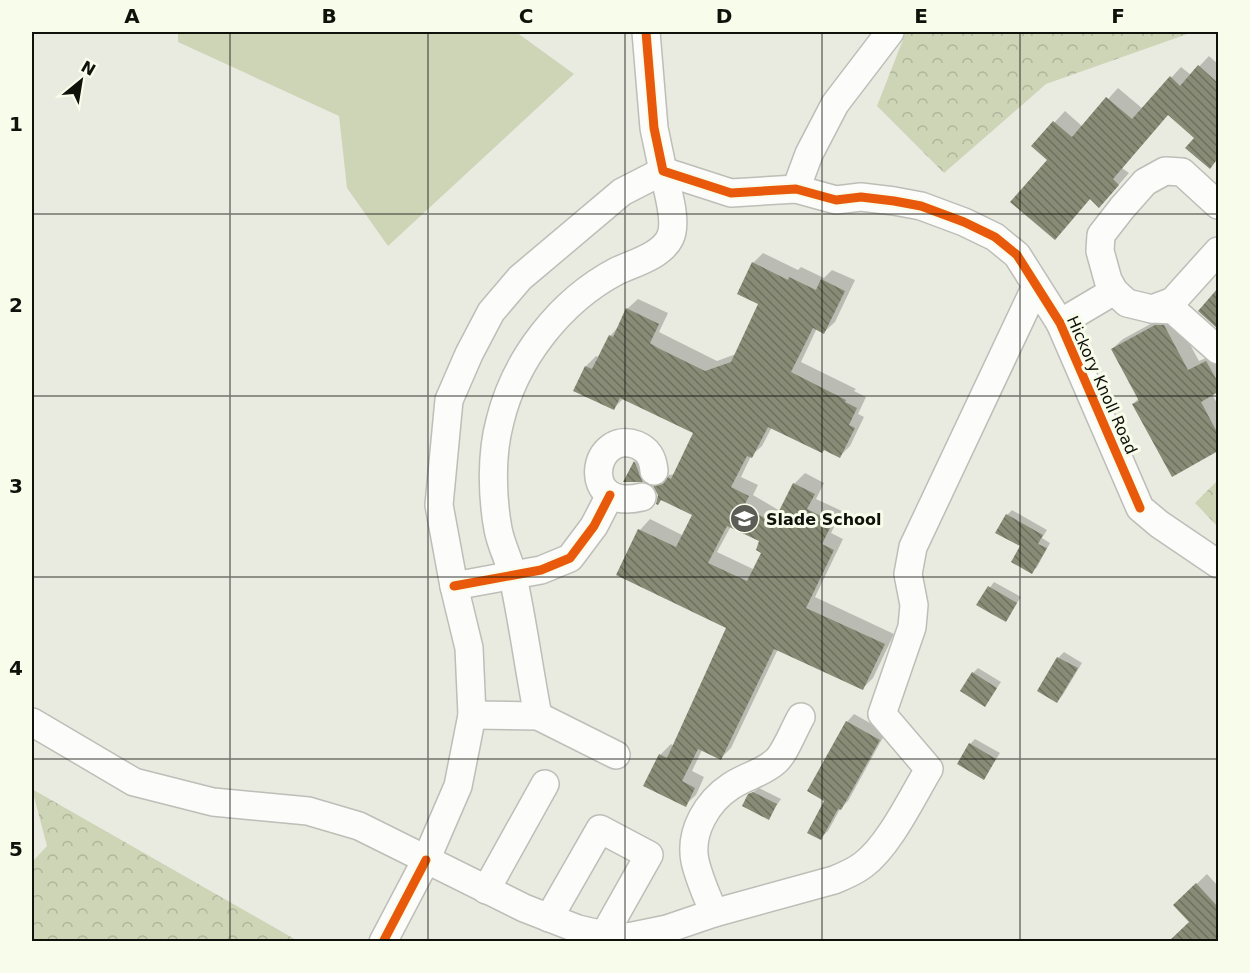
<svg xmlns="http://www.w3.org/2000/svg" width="1250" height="973" viewBox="0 0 1250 973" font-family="'DejaVu Sans',sans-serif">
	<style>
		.green { fill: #ced4b6 }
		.forest { fill: url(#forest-crowns) }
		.shadow { fill: #0003; fill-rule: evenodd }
		.building { fill: url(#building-back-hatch); fill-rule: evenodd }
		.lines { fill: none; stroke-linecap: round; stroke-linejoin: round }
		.minor-casing { stroke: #bcbeb7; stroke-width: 30 }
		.minor { stroke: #fcfcfa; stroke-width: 27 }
		.cycleway-casing { stroke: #f8fcea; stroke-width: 13 }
		.cycleway { stroke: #e8590c; stroke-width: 9 }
		.grid { fill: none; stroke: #10110b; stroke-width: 1.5; stroke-opacity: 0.55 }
		.labels { text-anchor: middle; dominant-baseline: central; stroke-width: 6; stroke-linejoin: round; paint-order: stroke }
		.street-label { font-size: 16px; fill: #10110b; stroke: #f8fcea }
		.poi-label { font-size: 16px; font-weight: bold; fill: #10110b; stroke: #f8fcea; text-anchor: start }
		.neatline { fill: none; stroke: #10110b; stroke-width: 2 }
		.grid-label { font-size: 20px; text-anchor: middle; font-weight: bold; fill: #10110b }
	</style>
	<defs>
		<pattern id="forest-crowns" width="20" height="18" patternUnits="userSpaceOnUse" patternTransform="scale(1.5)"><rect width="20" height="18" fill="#ced4b6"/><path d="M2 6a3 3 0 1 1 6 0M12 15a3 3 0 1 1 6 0" fill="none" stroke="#b0b59b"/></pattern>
		<pattern id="building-back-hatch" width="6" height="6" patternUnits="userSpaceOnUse" patternTransform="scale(1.5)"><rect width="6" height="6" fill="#888b75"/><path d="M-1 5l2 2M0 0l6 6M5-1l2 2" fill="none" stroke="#6e705e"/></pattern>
	</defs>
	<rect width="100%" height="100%" fill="#e9ebe1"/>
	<polygon class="green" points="178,32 516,32 574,74 388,246 347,188 339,116 178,42"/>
	<g class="forest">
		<polygon points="906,32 1193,32 1046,84 944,173 877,106"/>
		<polygon points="1218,480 1218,527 1195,503"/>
		<polygon points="32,789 298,941 32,941 32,862 47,846"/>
	</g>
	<g class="shadow">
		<polygon points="1209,56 1218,64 1218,162 1196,138 1168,114 1122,168 1129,173 1110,195 1049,160 1033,146 1065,111 1083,127 1118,88 1143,109 1181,67 1191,75"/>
		<path d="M763 253 798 270 801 267 824 278 832 270 855 280 835 322 824 332 817 328 801 362 856 389 854 391 866 397 858 414 864 417 850 446 840 456 772 427 762 446 751 456 741 477 758 485 753 495 780 511 794 484 805 473 824 483 816 499 842 511 831 533 843 539 815 597 894 634 873 678 863 688 778 649 731 748 721 758 702 750 692 771 704 777 696 795 685 805 660 755 671 744 674 746 728 627 640 530 650 519 684 536 694 515 662 499 658 504 659 495 655 487 665 476 674 474 695 432 624 398 614 408 575 390 586 366 596 356 600 358 610 336 619 326 627 309 638 299 668 313 659 332 717 361 736 354 760 304 753 263ZM731 526 761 541 763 552 755 570 717 552Z"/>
		<polygon points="1218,290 1218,327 1200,311"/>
		<polygon points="1167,315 1174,315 1199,361 1218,353 1218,390 1212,394 1218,405 1218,449 1172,475 1133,404 1139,398 1112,349 1123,339"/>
		<polygon points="645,452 652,470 642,480 626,481 635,462"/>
		<polygon points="1012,510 1047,530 1042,538 1050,543 1037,567 1032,572 1022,546 1007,515"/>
		<polygon points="994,582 1021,597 1005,620 978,604"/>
		<polygon points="1064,652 1082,663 1062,696 1057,701 1039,690 1059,657"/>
		<polygon points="978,668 1001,682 985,705 973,673"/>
		<polygon points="854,714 886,732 848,801 840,809 828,831 820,838 826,800 847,722"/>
		<polygon points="975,739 1000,753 984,778 970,744"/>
		<polygon points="759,788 781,799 768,818 749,795"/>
		<polygon points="1207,874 1218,886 1218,942 1170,942 1191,921 1175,905"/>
	</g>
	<g class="building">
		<polygon points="1198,65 1218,83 1218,158 1210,169 1185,148 1194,138 1168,115 1113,179 1119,185 1099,208 1090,199 1055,240 1010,202 1047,160 1031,146 1053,121 1072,137 1106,97 1132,119 1170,76 1180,86"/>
		<path d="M752 262 788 280 789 277 816 290 821 279 845 291 824 334 813 328 791 372 846 400 845 402 857 408 849 425 855 428 840 458 824 450 822 453 768 427 752 458 747 456 731 487 749 496 744 506 773 523 793 483 815 494 807 509 833 522 822 544 834 550 806 608 885 644 863 690 774 649 721 760 698 749 682 781 695 788 686 807 643 786 659 754 667 758 726 628 616 575 638 529 676 547 692 515 661 500 658 505 656 504 658 495 653 486 663 484 668 477 671 479 693 433 620 398 614 410 573 391 585 366 592 369 609 335 613 337 626 308 659 324 650 343 658 348 705 371 731 362 758 304 737 294ZM727 526 759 541 756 550 761 553 747 581 708 563Z"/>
		<polygon points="1218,288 1218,329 1198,311"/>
		<polygon points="1155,325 1164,325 1188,370 1206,361 1218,382 1218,392 1201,402 1218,434 1218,451 1172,477 1132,404 1139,401 1111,349"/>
		<polygon points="634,461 643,482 623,482"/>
		<polygon points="1006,514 1043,535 1038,544 1047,548 1032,574 1011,562 1020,546 995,533"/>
		<polygon points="988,586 1017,603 1006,622 976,605"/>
		<polygon points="1057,657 1078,668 1057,703 1037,691"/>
		<polygon points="972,672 997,688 985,707 960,691"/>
		<polygon points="846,721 880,740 841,810 838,809 821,840 807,833 824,801 807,791"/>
		<polygon points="969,743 996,759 984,780 957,764"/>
		<polygon points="753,792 777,804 769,820 742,806 748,794"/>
		<polygon points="1196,883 1218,907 1218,942 1168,942 1189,922 1173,905"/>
	</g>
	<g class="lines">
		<defs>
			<g id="minor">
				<polyline points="646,32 654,128 663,171 731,193 796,189 836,200 861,197 894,201 921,206 964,222 995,237 1017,255 1060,323 1140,508 1159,524 1218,564"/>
				<polyline points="796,189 809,154 835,104 890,32"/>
				<polyline points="1218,205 1182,172 1165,171 1145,182 1122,208 1101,235 1100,251 1108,280 1114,291 1127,303 1152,309 1173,301 1218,251"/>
				<polyline points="1152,309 1173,310 1218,350"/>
				<polyline points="1060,323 1114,291"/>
				<path d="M642 497C578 513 592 428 637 445 649 450 653 459 654 471"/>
				<polyline points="454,586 541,570 570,558 594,526 610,495"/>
				<polyline points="472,715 538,716 616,755"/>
				<path d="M32 722 134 782 213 802 308 811 359 826 524 908 578 929 604 935 628 937 667 929 714 913 834 880C844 876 854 872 863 865 889 846 912 797 929 769L882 714 912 627 914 605 908 574 913 547 1036 286"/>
				<polyline points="486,890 545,784"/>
				<path d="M714 913C707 896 699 879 695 861 689 831 708 801 731 786 746 776 763 773 776 761 785 753 794 729 801 717"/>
				<polyline points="549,918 600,829 649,855 604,935"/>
				<path d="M383 942 426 860 458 786 472 715 469 648 454 586 439 505 449 400 469 354 491 312 520 278 622 192 663 171C667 188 678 222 670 238 661 256 634 263 617 271 560 301 515 359 500 421 491 454 492 496 498 529 501 546 510 561 513 577 523 623 529 670 538 716"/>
			</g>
		</defs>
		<use href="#minor" class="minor-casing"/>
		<use href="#minor" class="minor"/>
		<defs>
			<g id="cycleway">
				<polyline points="646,32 654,128 663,171 731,193 796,189 836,200 861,197 894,201 921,206 964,222 995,237 1017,255 1060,323 1140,508"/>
				<polyline points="454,586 541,570 570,558 594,526 610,495"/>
				<polyline points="383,942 426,860"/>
			</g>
		</defs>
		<use href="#cycleway" class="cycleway-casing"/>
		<use href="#cycleway" class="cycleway"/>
	</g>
	<path class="grid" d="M230 32V942M428 32V942M625 32V942M822 32V942M1020 32V942M32 214H1218M32 396H1218M32 577H1218M32 759H1218"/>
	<defs>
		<symbol id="school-disc" viewBox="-11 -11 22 22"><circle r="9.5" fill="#5c5d56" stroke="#f8fcea"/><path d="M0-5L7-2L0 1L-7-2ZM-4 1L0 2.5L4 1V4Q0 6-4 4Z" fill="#fff"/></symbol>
	</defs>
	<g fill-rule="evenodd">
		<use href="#school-disc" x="728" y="502" width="33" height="33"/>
	</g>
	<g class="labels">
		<g class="street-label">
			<text transform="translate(1102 385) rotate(66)">Hickory Knoll Road</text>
		</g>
		<g class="poi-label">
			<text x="766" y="519">Slade School</text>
		</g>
	</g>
	<rect width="1250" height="973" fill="none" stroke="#f8fcea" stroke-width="66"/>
	<g transform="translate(81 81) rotate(30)" stroke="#f8fcea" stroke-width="4.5" paint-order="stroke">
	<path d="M0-4.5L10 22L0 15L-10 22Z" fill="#10110b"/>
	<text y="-9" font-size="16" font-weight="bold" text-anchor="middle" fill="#10110b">N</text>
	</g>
	<rect x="33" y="33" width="1184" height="907" class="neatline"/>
	<g class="grid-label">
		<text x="132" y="23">A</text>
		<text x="329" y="23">B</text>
		<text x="526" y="23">C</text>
		<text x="724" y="23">D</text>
		<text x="921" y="23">E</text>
		<text x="1118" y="23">F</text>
		<text x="16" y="131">1</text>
		<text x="16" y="312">2</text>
		<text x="16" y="493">3</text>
		<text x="16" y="675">4</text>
		<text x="16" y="856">5</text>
	</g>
</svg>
